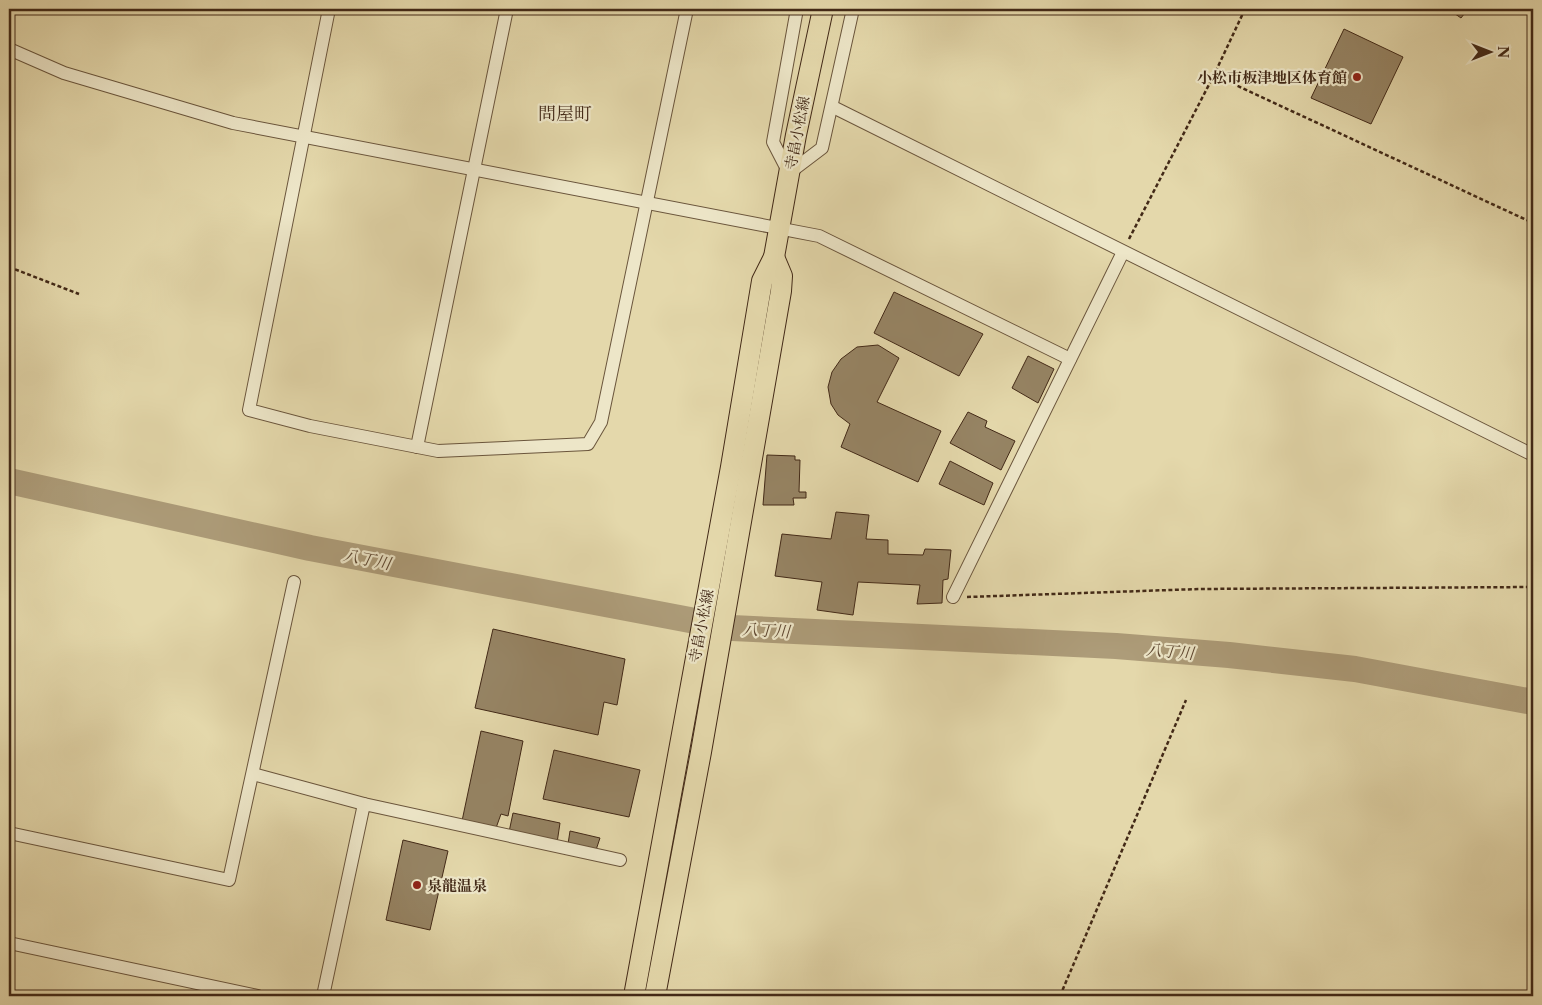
<svg xmlns="http://www.w3.org/2000/svg" width="1542" height="1005" viewBox="0 0 1542 1005" font-family="'Libre Caslon Text','Noto Serif JP',serif">
	<style>
		.lines { fill: none; stroke-linecap: round; stroke-linejoin: round }
		.river { stroke: #ad9c79; stroke-width: 26 }
		.building { fill: #968464; stroke: #422917 }
		.minor-casing { stroke: #6a553c; stroke-width: 14 }
		.primary-casing { stroke: #422917; stroke-width: 22 }
		.path { stroke: #422917; stroke-width: 2.5; stroke-dasharray: 4 2.5; stroke-linecap: butt }
		.minor { stroke: #ede6c8; stroke-width: 12 }
		.primary { stroke: #e4d8ab; stroke-width: 20 }
		.poi-dot { fill: #8f2418; stroke: #ede6c8; stroke-width: 2 }
		.labels { text-anchor: middle; dominant-baseline: central; stroke-width: 4.5; stroke-linejoin: round; paint-order: stroke }
		.poi-label { font-size: 15px; font-weight: bold; fill: #422917; stroke: #ede6c8; text-anchor: end }
		.street-label { font-size: 15px; fill: #422917; stroke: #ede6c8 }
		.water-label { font-size: 16px; font-style: italic; fill: #5d4630; stroke: #ede6c8 }
		.quarter-label { font-size: 18px; fill: #422917; stroke: #ede6c8 }
	</style>
	<rect width="100%" height="100%" fill="#e4d8ab"/>
	<filter id="stains"><feTurbulence type="fractalNoise" baseFrequency=".004" numOctaves="4"/><feColorMatrix values="0 0 0 0 .2 0 0 0 0 .09 0 0 0 0 .02 0 0 0 .5 -.17"/></filter>
	<radialGradient id="worn" r=".72"><stop offset=".6" stop-color="#630" stop-opacity="0"/><stop offset="1" stop-color="#630" stop-opacity=".3"/></radialGradient>
	<g class="lines">
		<polyline class="river" points="9,481 310,548 732,628 1116,646 1229,655 1355,669 1533,702"/>
	</g>
	<g class="building">
		<polygon points="1448,9 1468,9 1461,18"/>
		<polygon points="1344,29 1403,57 1371,124 1311,98"/>
		<polygon points="894,292 983,334 959,376 874,333"/>
		<polygon points="878,345 899,358 877,402 941,431 918,482 841,447 850,424 838,415 831,404 828,387 832,372 841,359 857,347"/>
		<polygon points="1028,356 1054,369 1038,403 1012,388"/>
		<polygon points="968,412 987,421 985,427 1015,441 1001,470 950,443"/>
		<polygon points="767,455 795,456 795,460 800,460 799,492 806,492 806,498 793,498 794,505 763,505"/>
		<polygon points="950,461 993,483 984,505 939,484"/>
		<polygon points="836,512 869,515 866,539 888,540 888,554 923,555 925,549 951,550 948,579 943,580 942,603 917,604 920,585 858,582 853,615 817,610 822,582 775,576 782,534 831,539"/>
		<polygon points="493,629 625,659 617,705 604,702 598,735 475,708"/>
		<polygon points="481,731 523,741 508,816 501,814 496,828 462,821"/>
		<polygon points="554,750 640,770 629,817 543,799"/>
		<polygon points="513,813 560,823 557,843 509,832"/>
		<polygon points="570,831 600,838 596,850 568,844"/>
		<polygon points="403,840 448,851 430,930 386,920"/>
	</g>
	<g class="lines">
		<defs>
			<g id="minor">
				<polyline points="329,9 249,410 310,426 438,451 588,444 601,422 687,9"/>
				<polyline points="797,9 773,142 789,173 822,148 853,9"/>
				<polyline points="9,49 64,73 233,123 819,236 1070,359"/>
				<polyline points="833,107 1533,455"/>
				<polyline points="417,447 507,9"/>
				<polyline points="953,597 1123,252"/>
				<polyline points="253,774 364,804"/>
				<polyline points="9,833 229,880 294,582"/>
				<polyline points="9,943 258,996"/>
				<polyline points="323,996 364,804 620,860"/>
			</g>
			<g id="primary">
				<polyline points="634,996 731,467 762,281 774,257 796,135 823,9"/>
				<polyline points="655,996 701,752 781,291 782,276 774,257"/>
			</g>
		</defs>
		<use href="#minor" class="minor-casing"/>
		<use href="#primary" class="primary-casing"/>
		<g class="path">
			<polyline points="1214,75 1533,223"/>
			<polyline points="1129,239 1214,75 1245,9"/>
			<polyline points="9,267 79,294"/>
			<polyline points="967,597 1199,589 1533,587"/>
			<polyline points="1060,996 1186,700"/>
		</g>
		<use href="#minor" class="minor"/>
		<use href="#primary" class="primary"/>
	</g>
	<g class="poi-dot">
		<circle cx="1357" cy="77" r="5"/>
		<circle cx="417" cy="885" r="5"/>
	</g>
	<g class="labels">
		<g class="poi-label">
			<text x="1347" y="77">小松市板津地区体育館</text>
			<text x="427" y="885" text-anchor="start">泉龍温泉</text>
		</g>
		<g class="street-label">
			<text transform="translate(797 133) rotate(-79)">寺畠小松線</text>
			<text transform="translate(701 626) rotate(-79)">寺畠小松線</text>
		</g>
		<g class="water-label">
			<text transform="translate(367 559) rotate(11)">八丁川</text>
			<text transform="translate(766 630) rotate(3)">八丁川</text>
			<text transform="translate(1170 651) rotate(5)">八丁川</text>
		</g>
		<g class="quarter-label">
			<text x="565" y="114">問屋町</text>
		</g>
	</g>
	<rect width="1542" height="1005" fill="none" stroke="#e4d8ab" stroke-width="30"/>
	<rect x="10" y="10" width="1522" height="985" fill="none" stroke="#422917" stroke-width="2.5"/>
	<rect x="15" y="15" width="1512" height="975" fill="none" stroke="#422917"/>
	<g transform="translate(1490 52) rotate(90)" stroke="#ede6c8" stroke-width="4" paint-order="stroke">
	<path d="M0-4L9 19L0 12L-9 19Z" fill="#422917"/>
	<text y="-8" font-size="14" font-weight="bold" text-anchor="middle" fill="#422917">N</text>
	</g>
	<rect width="100%" height="100%" filter="url(#stains)"/>
	<rect width="100%" height="100%" fill="url(#worn)"/>
</svg>
